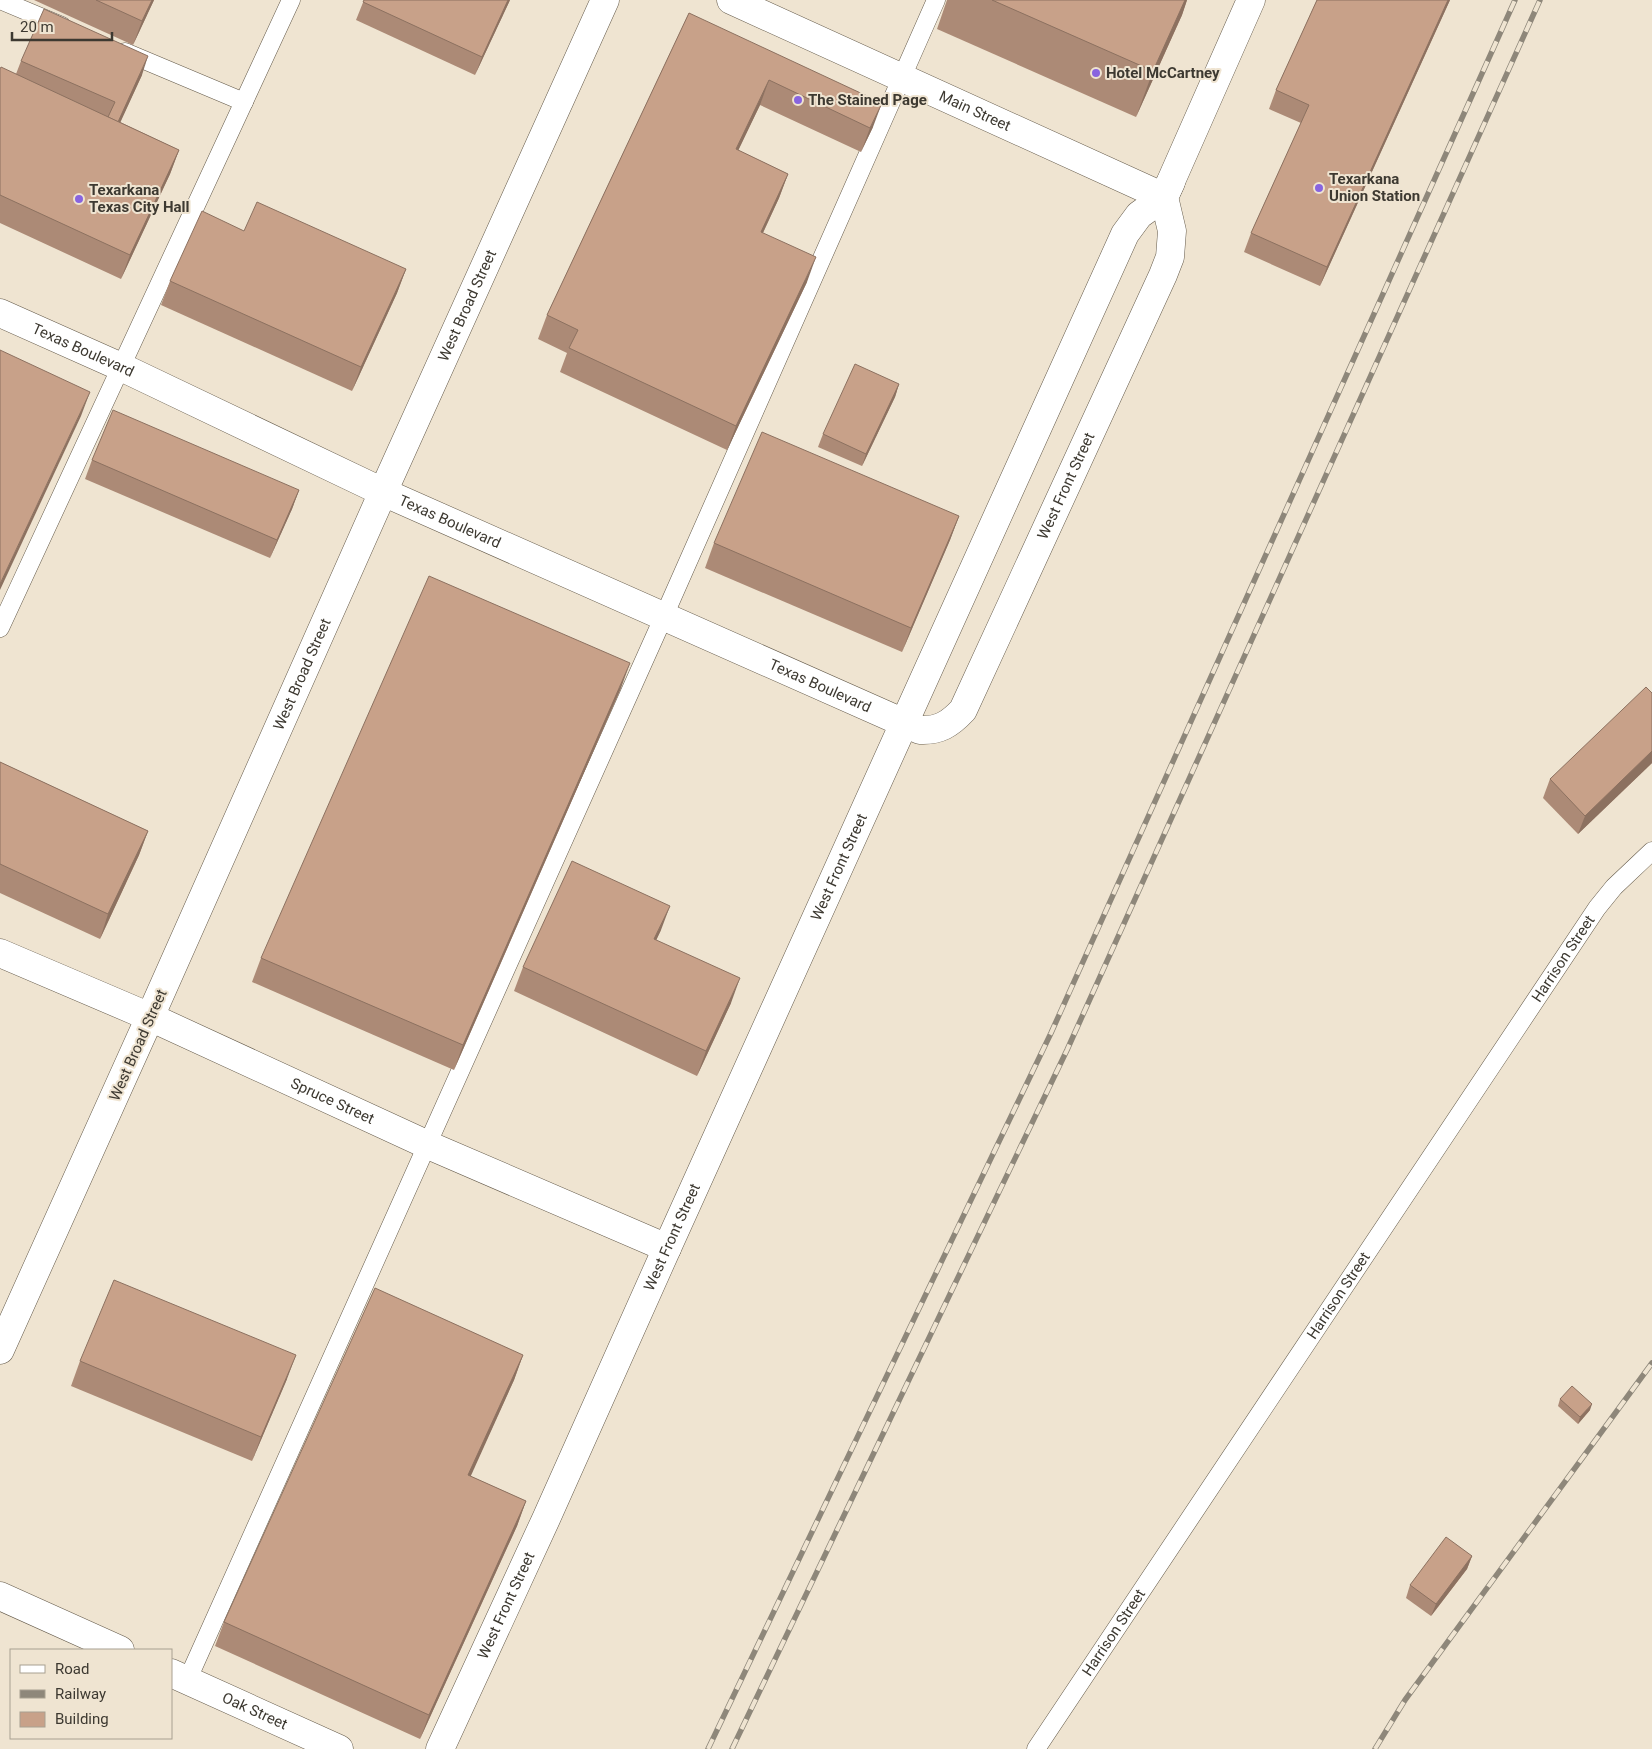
<svg xmlns="http://www.w3.org/2000/svg" width="1652" height="1749" viewBox="0 0 1652 1749" font-family="Roboto,sans-serif">
	<style>
		.lines { fill: none; stroke-linecap: round; stroke-linejoin: round }
		.service-casing { stroke: #645a4a; stroke-width: 19 }
		.minor-casing { stroke: #645a4a; stroke-width: 29 }
		.tertiary-casing { stroke: #645a4a; stroke-width: 29 }
		.service { stroke: #fff; stroke-width: 18 }
		.minor { stroke: #fff; stroke-width: 28 }
		.tertiary { stroke: #fff; stroke-width: 28 }
		.rail-casing { stroke: #8e877a; stroke-width: 5.5 }
		.rail { stroke: #efe4d1; stroke-width: 4; stroke-dasharray: 11; stroke-linecap: butt }
		.wall { fill: #ac8a76 }
		.shaded-wall { fill: #8c7160 }
		.building { fill: #c8a189; stroke: #8c7160 }
		.poi-dot { fill: #8864df; stroke: #efe4d1; stroke-width: 2 }
		.labels { text-anchor: middle; dominant-baseline: central; stroke-width: 4; stroke-linejoin: round; paint-order: stroke }
		.poi-label { font-size: 15px; font-weight: bold; fill: #3d3931; stroke: #efe4d1; text-anchor: start }
		.street-label { font-size: 15px; fill: #3d3931; stroke: #efe4d1 }
	</style>
	<rect width="100%" height="100%" fill="#efe4d1"/>
	<g class="lines">
		<defs>
			<g id="service">
				<polyline points="0,0 62,26"/>
				<polyline points="125,52 244,102"/>
				<polyline points="0,628 291,0"/>
				<polyline points="187,1681 664,616 936,0"/>
				<path id="s1" d="M1036 1749 1597 908 1614 887 1652 851"/>
			</g>
			<g id="minor">
				<path id="s2" d="M731 0 1164 197"/>
				<path id="s3" d="M0 313 119 366 383 492 920 730C939 731 950 724 963 710L1163 275 1170 257 1172 231 1164 197 1171 182"/>
				<path id="s4" d="M0 1350 150 1017 428 1145 667 1248"/>
				<polyline points="0,1596 120,1650"/>
				<path id="s5" d="M171 1673 339 1749"/>
				<path id="s6" d="M440 1749 546 1519 667 1248 1125 234 1139 215 1164 197 1251 0"/>
			</g>
			<g id="tertiary">
				<path id="s7" d="M0 953 150 1017 383 492 605 0"/>
			</g>
		</defs>
		<use href="#service" class="service-casing"/>
		<use href="#minor" class="minor-casing"/>
		<use href="#tertiary" class="tertiary-casing"/>
		<use href="#service" class="service"/>
		<use href="#minor" class="minor"/>
		<use href="#tertiary" class="tertiary"/>
		<defs>
			<g id="rail">
				<polyline points="708,1749 1051,1033 1515,0"/>
				<polyline points="732,1749 1067,1050 1540,0"/>
				<polyline points="1375,1749 1405,1700 1652,1363"/>
			</g>
		</defs>
		<use href="#rail" class="rail-casing"/>
		<use href="#rail" class="rail"/>
	</g>
	<g class="wall">
		<polygon points="34,0 154,0 133,45"/>
		<polygon points="364,0 510,0 475,75 356,20"/>
		<polygon points="947,0 1187,0 1182,15 1136,117 937,29"/>
		<polygon points="1317,0 1450,0 1320,286 1244,252 1251,233 1301,123 1269,109 1276,90"/>
		<polygon points="689,13 873,127 861,152 760,105 738,150 788,174 779,198 763,233 807,282 727,450 560,372 567,353 538,339 547,315"/>
		<polygon points="21,61 142,75 120,122 179,150 170,174 121,279 0,223 0,69 16,74"/>
		<polygon points="244,231 406,269 397,293 352,391 161,305 170,281"/>
		<polygon points="899,384 895,397 862,466 818,447 823,434"/>
		<polygon points="92,460 299,490 292,509 270,558 85,479"/>
		<polygon points="959,516 950,540 902,652 705,568 714,543"/>
		<polygon points="621,688 454,1070 252,982 261,958"/>
		<polygon points="1652,693 1652,763 1578,834 1543,798 1550,779"/>
		<polygon points="0,762 148,831 139,855 100,939 0,893"/>
		<polygon points="661,930 656,940 731,1003 697,1076 514,991 523,967"/>
		<polygon points="523,1355 514,1380 470,1476 526,1501 517,1526 420,1739 215,1646 224,1622"/>
		<polygon points="80,1361 287,1379 252,1461 71,1386"/>
		<polygon points="1560,1399 1590,1410 1578,1424 1558,1406"/>
		<polygon points="1472,1556 1467,1569 1431,1616 1406,1598 1410,1585"/>
	</g>
	<g class="shaded-wall">
		<polygon points="152,0 154,0 133,45 142,21"/>
		<polygon points="508,0 510,0 475,75 482,57"/>
		<polygon points="1185,0 1187,0 1182,15 1136,117 1153,71"/>
		<polygon points="1448,0 1450,0 1320,286 1327,267"/>
		<polygon points="148,56 142,75 110,145 116,126"/>
		<polygon points="769,80 760,105 727,174 736,149"/>
		<polygon points="882,103 873,127 861,152 870,128"/>
		<polygon points="179,150 170,174 121,279 130,255"/>
		<polygon points="788,174 779,198 752,256 761,232"/>
		<polygon points="816,257 807,282 727,450 736,426"/>
		<polygon points="406,269 397,293 352,391 361,367"/>
		<polygon points="899,384 895,397 862,466 866,454"/>
		<polygon points="90,392 81,416 0,590 0,584"/>
		<polygon points="299,490 292,509 270,558 277,540"/>
		<polygon points="959,516 950,540 902,652 911,628"/>
		<polygon points="630,663 621,688 454,1070 463,1045"/>
		<polygon points="1652,751 1652,763 1578,834 1585,816"/>
		<polygon points="148,831 139,855 100,939 108,914"/>
		<polygon points="670,906 661,930 645,964 654,939"/>
		<polygon points="740,978 731,1003 697,1076 706,1051"/>
		<polygon points="296,1355 287,1379 252,1461 261,1437"/>
		<polygon points="523,1355 514,1380 460,1500 468,1475"/>
		<polygon points="1592,1404 1590,1410 1578,1424 1580,1417"/>
		<polygon points="526,1501 517,1526 420,1739 429,1715"/>
		<polygon points="1472,1556 1467,1569 1431,1616 1436,1604"/>
	</g>
	<g class="building">
		<polygon points="96,0 152,0 142,21"/>
		<polygon points="364,0 508,0 482,57 363,2"/>
		<polygon points="992,0 1185,0 1153,71"/>
		<polygon points="1317,0 1448,0 1327,267 1251,233 1309,105 1276,90"/>
		<polygon points="44,9 148,56 118,122 108,117 115,102 21,61"/>
		<polygon points="689,13 882,103 870,128 769,80 736,149 788,174 761,232 816,257 736,426 569,348 578,330 547,315"/>
		<polygon points="1,67 179,150 130,255 0,195 0,69"/>
		<polygon points="257,202 406,269 361,367 170,281 202,211 244,231"/>
		<polygon points="0,350 90,392 0,584"/>
		<polygon points="855,364 899,384 866,454 823,434"/>
		<polygon points="113,410 299,490 277,540 92,460"/>
		<polygon points="762,432 959,516 911,628 714,543"/>
		<polygon points="429,576 630,663 463,1045 261,958"/>
		<polygon points="1646,687 1652,693 1652,751 1585,816 1550,779"/>
		<polygon points="0,762 148,831 108,914 0,864"/>
		<polygon points="572,861 670,906 654,939 740,978 706,1051 523,967"/>
		<polygon points="114,1280 296,1355 261,1437 80,1361"/>
		<polygon points="375,1288 523,1355 468,1475 526,1501 429,1715 224,1622"/>
		<polygon points="1572,1386 1592,1404 1580,1417 1560,1399"/>
		<polygon points="1446,1537 1472,1556 1436,1604 1410,1585"/>
	</g>
	<g class="poi-dot">
		<circle cx="1096" cy="73" r="5"/>
		<circle cx="798" cy="100" r="5"/>
		<circle cx="1319" cy="188" r="5"/>
		<circle cx="79" cy="199" r="5"/>
	</g>
	<g class="labels">
		<g class="poi-label">
			<text x="1106" y="73">Hotel McCartney</text>
			<text x="808" y="100">The Stained Page</text>
			<text x="1329" y="179">Texarkana<tspan x="1329" dy="17">Union Station</tspan></text>
			<text x="89" y="190">Texarkana<tspan x="89" dy="17">Texas City Hall</tspan></text>
		</g>
		<g class="street-label">
			<text stroke="none"><textPath href="#s2" startOffset="268">Main Street</textPath></text>
			<text stroke="none"><textPath href="#s7" startOffset="942">West Broad Street</textPath></text>
			<text stroke="none"><textPath href="#s3" startOffset="91">Texas Boulevard</textPath></text>
			<text stroke="none"><textPath href="#s3" startOffset="1306">West Front Street</textPath></text>
			<text stroke="none"><textPath href="#s3" startOffset="496">Texas Boulevard</textPath></text>
			<text stroke="none"><textPath href="#s7" startOffset="538">West Broad Street</textPath></text>
			<text stroke="none"><textPath href="#s3" startOffset="901">Texas Boulevard</textPath></text>
			<text stroke="none"><textPath href="#s6" startOffset="968">West Front Street</textPath></text>
			<text stroke="none"><textPath href="#s1" startOffset="950">Harrison Street</textPath></text>
			<text transform="translate(138 1045) rotate(-66)">West Broad Street</text>
			<text stroke="none"><textPath href="#s4" startOffset="566">Spruce Street</textPath></text>
			<text stroke="none"><textPath href="#s6" startOffset="562">West Front Street</textPath></text>
			<text stroke="none"><textPath href="#s1" startOffset="545">Harrison Street</textPath></text>
			<text stroke="none"><textPath href="#s6" startOffset="158">West Front Street</textPath></text>
			<text stroke="none"><textPath href="#s1" startOffset="140">Harrison Street</textPath></text>
			<text stroke="none"><textPath href="#s5" startOffset="92">Oak Street</textPath></text>
		</g>
	</g>
	<rect x="10" y="1649" width="162" height="90" fill="#efe4d1" stroke="#a8a091"/>
	<rect x="20" y="1665" width="25" height="8" fill="#ffffff" stroke="#a8a091"/>
	<text x="55" y="1674" font-size="15" fill="#3d3931">Road</text>
	<rect x="20" y="1690" width="25" height="8" fill="#8e877a" stroke="#a8a091"/>
	<text x="55" y="1699" font-size="15" fill="#3d3931">Railway</text>
	<rect x="20" y="1712" width="25" height="15" fill="#c8a189" stroke="#a8a091"/>
	<text x="55" y="1724" font-size="15" fill="#3d3931">Building</text>
	<path d="M12 32v8h100v-8" fill="none" stroke="#3d3931" stroke-width="2.5"/>
	<text x="20" y="32" font-size="15" fill="#3d3931" stroke="#efe4d1" stroke-width="4" paint-order="stroke">20 m</text>
</svg>
